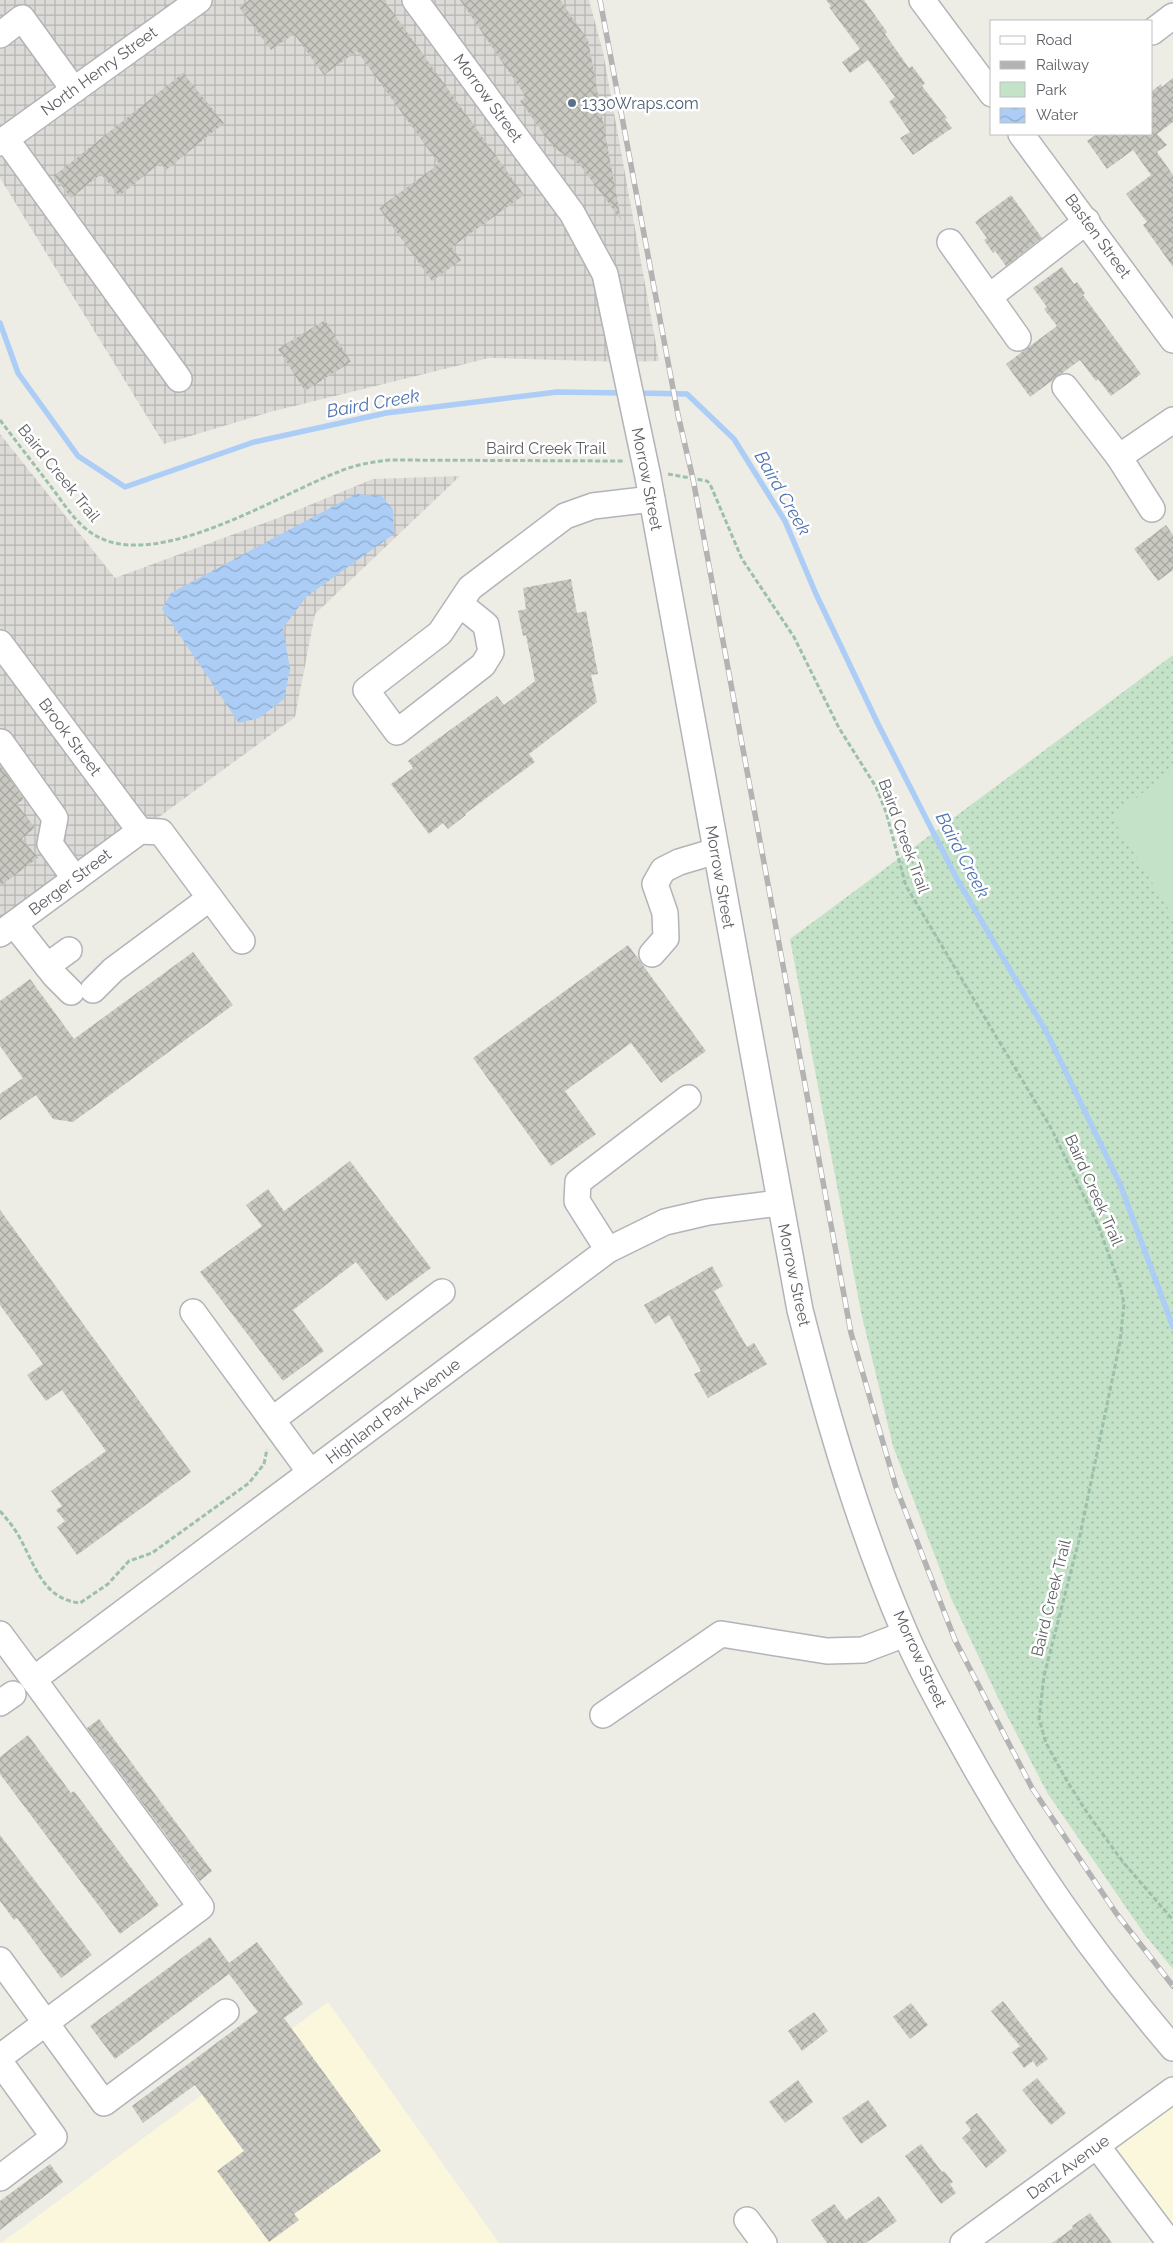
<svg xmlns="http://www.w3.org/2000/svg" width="1173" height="2243" viewBox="0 0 1173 2243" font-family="Raleway,sans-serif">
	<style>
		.commercial { fill: #faf7dd }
		.industrial { fill: url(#industrial-grid) }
		.green { fill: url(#green-dots) }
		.pitch { fill: #c4e2c7 }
		.water { fill: url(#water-waves) }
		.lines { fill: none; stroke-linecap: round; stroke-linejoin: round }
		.stream { stroke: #accdf6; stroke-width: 5.5 }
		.building { fill: url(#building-cross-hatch) }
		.minor-casing { stroke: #b2b4b8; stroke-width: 28 }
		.path { stroke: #9cc0ab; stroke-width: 3; stroke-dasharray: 5 2.5; stroke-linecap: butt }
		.minor { stroke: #fff; stroke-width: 25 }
		.rail-casing { stroke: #b3b3b4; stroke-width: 5.5 }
		.rail { stroke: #fff; stroke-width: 4; stroke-dasharray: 11; stroke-linecap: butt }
		.service-dot { fill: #5c6f8a; stroke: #fff; stroke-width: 2 }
		.labels { text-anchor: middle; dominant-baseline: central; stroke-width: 5; stroke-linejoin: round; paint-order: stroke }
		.street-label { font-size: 16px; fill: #5d5f64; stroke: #fff }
		.service-label { font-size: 16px; fill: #4e5e75; stroke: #fff; text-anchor: start }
		.water-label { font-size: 18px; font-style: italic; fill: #4e72af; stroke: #fff }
	</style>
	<defs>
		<pattern id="industrial-grid" width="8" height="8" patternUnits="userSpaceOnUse" patternTransform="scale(1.25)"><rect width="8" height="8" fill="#dcdbd7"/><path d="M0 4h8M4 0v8" fill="none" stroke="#b6b5b2"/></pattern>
		<pattern id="green-dots" width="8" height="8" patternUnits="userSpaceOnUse" patternTransform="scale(1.25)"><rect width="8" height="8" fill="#c4e2c7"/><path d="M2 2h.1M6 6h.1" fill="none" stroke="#a2baa5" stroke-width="1.8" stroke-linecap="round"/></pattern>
		<pattern id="water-waves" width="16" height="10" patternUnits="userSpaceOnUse" patternTransform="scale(1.25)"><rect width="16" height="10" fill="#accdf6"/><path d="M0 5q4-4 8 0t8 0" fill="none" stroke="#8faacb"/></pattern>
		<pattern id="building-cross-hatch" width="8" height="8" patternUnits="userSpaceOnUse" patternTransform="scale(1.25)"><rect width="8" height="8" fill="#c9c8c1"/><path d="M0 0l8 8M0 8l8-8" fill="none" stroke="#a6a6a0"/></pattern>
	</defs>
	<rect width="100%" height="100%" fill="#edece5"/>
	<g class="commercial">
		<polygon points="328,2002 499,2243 1,2243"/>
		<polygon points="1173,2090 1173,2243 1097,2146"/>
	</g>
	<g class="industrial">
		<polygon points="0,0 589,0 603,52 659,361 624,362 489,358 270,412 164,444 0,178"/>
		<polygon points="0,434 115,578 278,518 373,479 460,476 315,614 295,717 0,934"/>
	</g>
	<polygon class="green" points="1173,655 1173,1969 1145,1935 1048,1794 1000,1702 951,1598 893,1446 861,1312 790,939"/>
	<polygon class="pitch" points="1173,768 1173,916 1112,818"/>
	<polygon class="water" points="356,494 382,496 393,510 394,534 306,597 283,628 290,669 284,699 259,718 239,723 162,609 171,593"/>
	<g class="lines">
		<g class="stream">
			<polyline points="0,323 18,373 78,456 125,487 254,442 386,413 557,392 623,393"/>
			<polyline points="637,393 687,394 734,439 785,521 816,594 878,724 957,879 1047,1033 1120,1184 1173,1327"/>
		</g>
	</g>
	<g class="building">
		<polygon points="249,0 384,0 524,195 452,247 461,260 432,281 379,208 439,164 357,51 324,75 294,34 271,50 239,7"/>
		<polygon points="460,0 560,0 588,40 621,220 580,165 554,148 520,101 526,97"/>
		<polygon points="826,0 864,0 887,32 885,34 909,68 912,66 925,83 922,86 947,118 945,119 952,128 913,155 900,138 910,132 889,102 895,97 868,60 850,73 842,62 860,49 829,7 831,6"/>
		<polygon points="183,73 224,123 166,170 160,163 119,196 101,174 71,198 54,176"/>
		<polygon points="1173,78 1173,122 1157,134 1167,145 1157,152 1173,175 1173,267 1143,225 1147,222 1126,194 1151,175 1133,150 1107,169 1087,141 1097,134 1152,134 1152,91 1161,84 1162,87"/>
		<polygon points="1011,195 1042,238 1006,266 995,251 993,253 984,240 987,238 975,222"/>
		<polygon points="1062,267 1074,284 1077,282 1085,293 1083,295 1141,374 1111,396 1098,379 1096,381 1080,360 1030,397 1006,364 1057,326 1044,309 1047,307 1033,288"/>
		<polygon points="325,320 351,362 305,391 278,349"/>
		<polygon points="1166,525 1173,535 1173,570 1158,581 1134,549"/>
		<polygon points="571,579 577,613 586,611 598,674 591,675 597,702 529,754 535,762 465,814 466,815 448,829 443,823 429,834 391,784 413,768 408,761 428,746 497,696 504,705 535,681 526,635 523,636 518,611 526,609 523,588"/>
		<polygon points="0,765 24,799 17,804 35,828 22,838 38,858 0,886"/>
		<polygon points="628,945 706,1051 661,1083 631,1043 565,1091 596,1134 551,1166 473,1058"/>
		<polygon points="193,952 233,1005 73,1122 53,1119 36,1095 0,1120 0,1094 23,1078 0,1046 0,1001 30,979 74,1039"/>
		<polygon points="350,1161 431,1268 386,1301 356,1262 293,1310 324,1351 283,1381 200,1272 262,1226 246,1205 268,1189 284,1211"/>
		<polygon points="0,1210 191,1472 77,1555 57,1527 65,1521 56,1510 62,1506 51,1491 106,1451 62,1390 46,1401 27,1375 43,1364 0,1305"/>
		<polygon points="712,1266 723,1286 714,1291 747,1347 754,1343 767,1364 708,1398 694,1374 701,1371 669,1315 655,1324 644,1305"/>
		<polygon points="99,1719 212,1871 200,1881 87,1728"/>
		<polygon points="28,1735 71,1793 74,1791 159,1905 120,1934 0,1774 0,1757"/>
		<polygon points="0,1835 92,1955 61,1978 17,1918 14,1920 0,1901"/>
		<polygon points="210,1937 229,1963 257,1942 303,2004 284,2018 381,2151 294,2214 299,2220 269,2242 217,2171 244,2151 195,2085 143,2123 132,2106 258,2012 229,1974 115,2059 90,2026"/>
		<polygon points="1003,2001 1048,2059 1037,2067 1033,2061 1024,2068 1012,2052 1020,2046 991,2011"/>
		<polygon points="911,2003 928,2025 910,2039 893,2017"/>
		<polygon points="814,2012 828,2031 802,2051 788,2031"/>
		<polygon points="1037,2078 1066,2113 1051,2125 1022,2090"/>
		<polygon points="798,2080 813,2102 785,2123 769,2102"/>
		<polygon points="868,2100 887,2126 861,2144 842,2118"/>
		<polygon points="977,2113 1007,2151 986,2168 962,2138 971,2130 965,2122"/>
		<polygon points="921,2144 942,2172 944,2171 953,2182 950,2184 956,2193 941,2204 905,2156"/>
		<polygon points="50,2164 63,2182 0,2230 0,2201"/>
		<polygon points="879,2196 897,2221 866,2243 827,2243 811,2220 834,2204 846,2220"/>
		<polygon points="1090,2213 1112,2243 1052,2243 1073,2228 1072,2226"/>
	</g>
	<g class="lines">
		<defs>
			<g id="minor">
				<path d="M415 0 572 213 605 274 648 477 800 1310C828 1420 860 1529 905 1633 922 1673 944 1711 965 1749 1024 1856 1093 1955 1173 2048"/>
				<polyline points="922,0 992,94"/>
				<polyline points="1152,32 1173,16"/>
				<polyline points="0,35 22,18 74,90"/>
				<polyline points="1021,134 1173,340"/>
				<polyline points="6,139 179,379"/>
				<polyline points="0,143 199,0"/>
				<polyline points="950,242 989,297 1087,221"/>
				<polyline points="989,297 1018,338"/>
				<polyline points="1065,387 1119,457 1173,420"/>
				<polyline points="1119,457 1152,509"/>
				<polyline points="460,604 486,625 491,652 483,665 397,732 366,690 440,633 470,588 565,516 593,506 652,499"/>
				<polyline points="0,643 140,831"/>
				<polyline points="1,742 55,818 50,844 75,879"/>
				<polyline points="140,831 161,832 242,941"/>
				<polyline points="14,924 55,976 71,992"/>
				<polyline points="0,934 140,831"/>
				<polyline points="652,954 666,938 665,913 655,884 663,870 679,862 716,851"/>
				<polyline points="47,966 69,950"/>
				<polyline points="93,990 113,970 210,898"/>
				<polyline points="608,1250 577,1201 578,1182 688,1098"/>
				<polyline points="193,1312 310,1472"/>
				<polyline points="272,1420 442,1292"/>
				<polyline points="0,1634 201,1907 0,2057"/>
				<polyline points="34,1679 608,1250 665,1222 708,1212 779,1203"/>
				<polyline points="0,1703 13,1694"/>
				<polyline points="603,1715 721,1634 827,1651 863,1650 905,1634"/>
				<polyline points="0,1960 104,2103 226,2012"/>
				<polyline points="0,2062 54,2137 0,2178"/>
				<polyline points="1097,2146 1170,2243"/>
				<polyline points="747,2220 764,2243"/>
				<polyline points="963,2243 1173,2090"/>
			</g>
		</defs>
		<use href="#minor" class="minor-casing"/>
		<g class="path">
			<path d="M0 420C18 444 37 468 55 492 66 507 77 524 93 534 154 574 278 495 338 472 354 465 372 462 389 460L624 461"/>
			<polyline points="668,474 707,481 710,484 742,559 794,637 839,728 876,787 886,812 906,886 1051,1128 1098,1225 1121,1288 1124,1304 1120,1342 1079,1540 1044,1676 1039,1719 1046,1743 1067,1781 1088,1814 1123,1862 1173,1920"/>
			<path d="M0 1511C6 1518 12 1525 17 1533 34 1561 41 1599 80 1603L108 1584 129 1561 152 1553 249 1483 264 1464 267 1449"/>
		</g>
		<use href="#minor" class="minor"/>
		<defs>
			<polyline id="rail" points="600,0 678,415 693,479 851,1333 896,1487 955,1640 1032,1788 1116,1913 1173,1986"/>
		</defs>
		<use href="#rail" class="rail-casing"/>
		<use href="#rail" class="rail"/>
	</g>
	<circle class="service-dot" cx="572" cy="103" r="5"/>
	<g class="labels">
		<g class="street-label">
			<text transform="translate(99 71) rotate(-36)">North Henry Street</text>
			<text transform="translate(488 98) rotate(54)">Morrow Street</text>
			<text transform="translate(1098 236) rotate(54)">Basten Street</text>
			<text x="546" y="448">Baird Creek Trail</text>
			<text transform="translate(59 473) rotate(51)">Baird Creek Trail</text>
			<text transform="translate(647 479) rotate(79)">Morrow Street</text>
			<text transform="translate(70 737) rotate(53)">Brook Street</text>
			<text transform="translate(904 836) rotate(70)">Baird Creek Trail</text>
			<text transform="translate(720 877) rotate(80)">Morrow Street</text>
			<text transform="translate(70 882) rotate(-37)">Berger Street</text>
			<text transform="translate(1094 1190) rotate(66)">Baird Creek Trail</text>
			<text transform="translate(794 1275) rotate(78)">Morrow Street</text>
			<text transform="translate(393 1411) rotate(-37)">Highland Park Avenue</text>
			<text transform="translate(1051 1598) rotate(-76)">Baird Creek Trail</text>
			<text transform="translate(920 1659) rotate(65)">Morrow Street</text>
			<text transform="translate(1068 2167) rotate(-36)">Danz Avenue</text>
		</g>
		<g class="service-label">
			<text x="582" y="103">1330Wraps.com</text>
		</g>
		<g class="water-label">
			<text transform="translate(373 403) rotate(-10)">Baird Creek</text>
			<text transform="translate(783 493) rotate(60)">Baird Creek</text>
			<text transform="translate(963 855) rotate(62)">Baird Creek</text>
		</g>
	</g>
	<rect x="990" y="20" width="162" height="115" fill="#ffffff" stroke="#bebfc1"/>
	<rect x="1000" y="36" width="25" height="8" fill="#ffffff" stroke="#bebfc1"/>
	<text x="1036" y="45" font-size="15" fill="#5d5f64">Road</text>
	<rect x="1000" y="61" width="25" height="8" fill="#b3b3b4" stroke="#bebfc1"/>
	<text x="1036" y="70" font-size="15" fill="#5d5f64">Railway</text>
	<rect x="1000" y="82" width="25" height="15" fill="#c4e2c7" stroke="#bebfc1"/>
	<text x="1036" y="95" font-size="15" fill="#5d5f64">Park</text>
	<rect x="1000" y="108" width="25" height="15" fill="url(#water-waves)" stroke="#bebfc1"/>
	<text x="1036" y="120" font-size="15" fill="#5d5f64">Water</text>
</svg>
